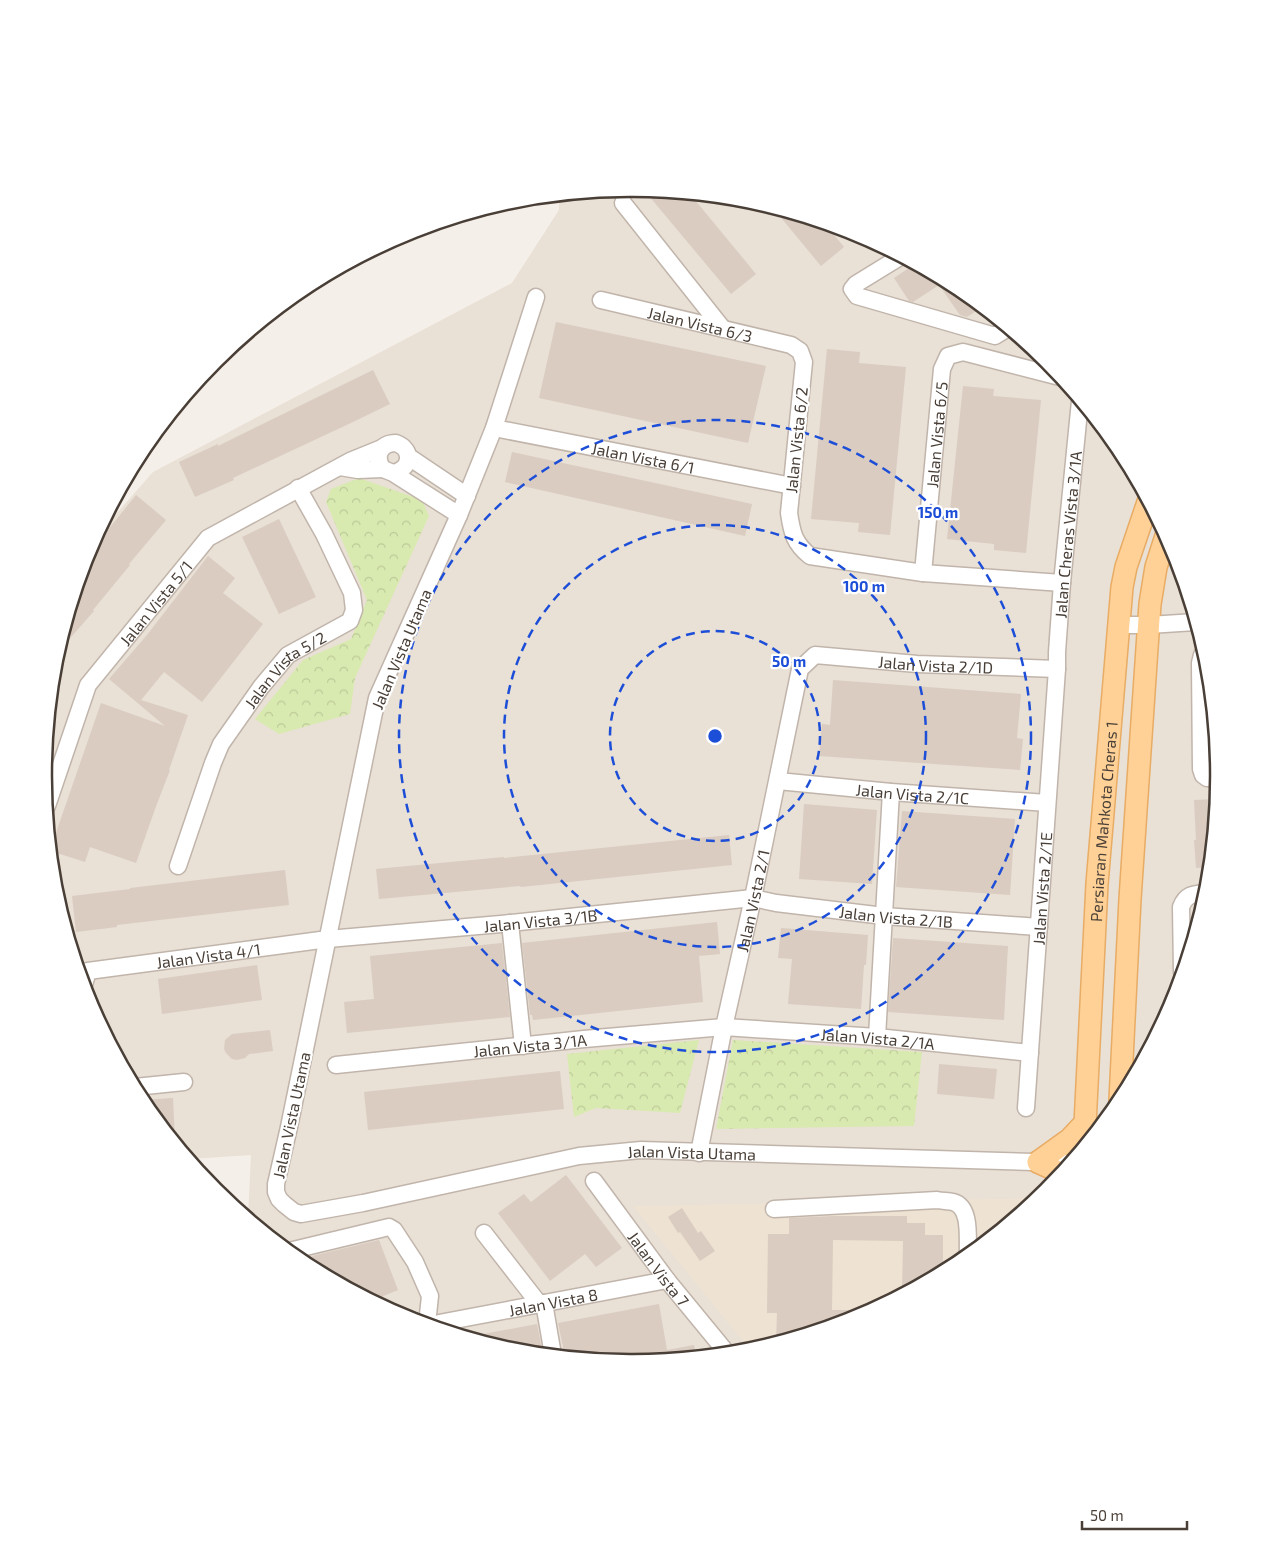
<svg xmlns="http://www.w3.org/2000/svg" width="1262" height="1551" viewBox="0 0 1262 1551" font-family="'Exo 2',sans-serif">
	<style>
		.residential { fill: #e9e0d6 }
		.education { fill: #eee2d2 }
		.forest { fill: url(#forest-crowns) }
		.building { fill: #daccc0 }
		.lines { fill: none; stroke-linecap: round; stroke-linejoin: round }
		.minor-casing { stroke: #c1b5ab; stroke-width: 19 }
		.major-casing { stroke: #e8ac64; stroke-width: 24 }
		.minor { stroke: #fff; stroke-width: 16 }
		.major { stroke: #ffd197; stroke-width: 21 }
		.ring { fill: none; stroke: #1d4ed8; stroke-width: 2.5; stroke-dasharray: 9 6 }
		.labels { text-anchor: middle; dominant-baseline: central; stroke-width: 4.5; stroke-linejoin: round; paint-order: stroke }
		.street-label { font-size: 16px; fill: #493f37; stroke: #fff }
		.rim { fill: none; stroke: #493f37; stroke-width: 2.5 }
		.centre { fill: #1d4ed8; stroke: #fff; stroke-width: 2.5 }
		.ring-label { font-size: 15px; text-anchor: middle; font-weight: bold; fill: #1d4ed8; stroke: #fff; stroke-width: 4.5; stroke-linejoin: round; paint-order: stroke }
	</style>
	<defs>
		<pattern id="forest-crowns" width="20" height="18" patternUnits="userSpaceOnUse" patternTransform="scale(1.25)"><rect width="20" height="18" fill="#d9eab0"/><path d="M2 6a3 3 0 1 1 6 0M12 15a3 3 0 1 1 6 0" fill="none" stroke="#bcca98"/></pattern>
	</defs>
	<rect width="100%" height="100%" fill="#f5efe9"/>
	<polygon class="residential" points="631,188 746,200 856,233 957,287 1046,360 1119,449 1174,551 1207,661 1218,776 1207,890 1173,1000 1119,1102 1046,1191 957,1264 855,1318 745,1352 631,1363 516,1351 406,1318 305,1264 248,1217 251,1155 190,1159 143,1102 88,1000 55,890 44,776 55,661 89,550 96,537 153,472 512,283 559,210 559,195"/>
	<polygon class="education" points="1038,1198 957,1264 855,1318 750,1350 633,1206"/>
	<g class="forest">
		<polygon points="359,478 422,500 429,516 355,678 350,714 279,734 255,719 303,660 351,639 367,600 326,502 331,489"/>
		<polygon points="699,1040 680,1113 596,1108 574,1117 567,1054"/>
		<polygon points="733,1040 922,1052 914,1126 716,1129"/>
	</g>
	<g class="building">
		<polygon points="644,190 690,194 756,274 731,294"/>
		<polygon points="773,208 824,223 844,247 821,266"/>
		<polygon points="915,264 958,287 982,307 967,317 960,315 939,285 913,302 909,301 894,278"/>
		<polygon points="556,322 766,366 748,443 539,398"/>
		<polygon points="827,349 860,352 859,363 906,367 890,535 858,532 859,523 811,519"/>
		<polygon points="373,370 390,404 353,422 233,478 234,480 195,497 179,462 218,444 218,446"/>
		<polygon points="963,386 994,389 993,396 1041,400 1026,553 994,550 994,544 947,539"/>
		<polygon points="512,452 752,504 745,536 505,482"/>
		<polygon points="136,495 166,520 129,564 130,565 93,610 94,611 57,653 87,556"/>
		<polygon points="279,519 316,597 279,614 242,537"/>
		<polygon points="208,556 235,578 223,593 263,624 202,702 164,672 141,700 188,715 169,770 170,770 155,809 136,863 90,847 85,862 51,851 51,847 101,703 165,726 109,679 147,635"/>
		<polygon points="833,680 1021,694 1017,738 1023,739 1020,770 819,756 822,724 830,725"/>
		<polygon points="1216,799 1209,867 1196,868 1194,840 1196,840 1194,800"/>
		<polygon points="804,804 877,810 872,884 799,879"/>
		<polygon points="902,811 1015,819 1010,895 896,887"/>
		<polygon points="729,835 732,865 521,887 520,886 379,899 376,869 504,857 504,858"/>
		<polygon points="285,870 289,905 117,925 117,927 76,932 72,896 130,889 130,888"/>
		<polygon points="717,922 720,954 699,956 703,1002 533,1020 532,1015 530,1015 522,943"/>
		<polygon points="781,928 868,935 866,965 864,965 861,1009 788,1004 792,959 778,958"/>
		<polygon points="893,938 1008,946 1004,1020 888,1012"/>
		<polygon points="502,943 510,1017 347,1033 344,1002 374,999 370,956"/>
		<polygon points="257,965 262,1000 162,1014 158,979"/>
		<polygon points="270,1030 273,1051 249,1054 245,1058 237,1060 232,1059 226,1053 224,1049 225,1040 232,1034"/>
		<polygon points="939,1064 997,1069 994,1099 937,1094"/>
		<polygon points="560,1071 564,1109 368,1130 364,1092"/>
		<polygon points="173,1098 175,1141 142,1100"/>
		<polygon points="566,1175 622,1248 596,1267 585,1254 550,1281 498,1213 524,1194 531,1202"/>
		<polygon points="682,1208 698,1233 701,1231 715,1251 700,1261 680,1232 678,1233 668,1217"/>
		<polygon points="834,1216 907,1216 907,1223 925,1223 925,1235 943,1235 943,1272 902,1293 903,1241 833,1240 832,1310 871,1310 855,1318 776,1342 777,1313 767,1313 768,1234 789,1234 789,1218"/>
		<polygon points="379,1240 398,1290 374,1300 318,1271 312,1256"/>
		<polygon points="659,1304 667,1350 694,1345 696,1356 631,1363 565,1356 558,1323"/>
		<polygon points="537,1324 543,1354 516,1351 467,1337"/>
	</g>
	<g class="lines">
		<defs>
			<g id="minor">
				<polyline points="623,203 723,329"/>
				<polyline points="900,257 856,284 852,289 857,296 995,336 1008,328"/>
				<path id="s1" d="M536 297 494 428 459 515 377 698 289 1127 276 1184V1192L279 1199 284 1204 294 1212 301 1214 363 1203 579 1156 641 1150 1069 1163"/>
				<path id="s2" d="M601 300 791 345 800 351 804 362 789 513C792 533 794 543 810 556L923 573 1062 583"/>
				<path id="s3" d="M494 428 792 486"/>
				<polyline points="409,457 467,496"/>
				<polyline points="340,467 358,470 383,469"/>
				<path d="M393 473C411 469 414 450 396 443 380 443 374 457 383 469L393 473 459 515"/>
				<path id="s4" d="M923 573 942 369 948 356 963 352 1060 377"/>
				<polyline points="1119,625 1149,625 1195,622"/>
				<polyline points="1205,655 1202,655 1200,663 1201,769 1203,775 1207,778 1218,777"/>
				<path id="s5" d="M778 781 891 792 1047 803"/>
				<path id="s6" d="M47 806 88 685 208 538 350 461 382 448"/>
				<path id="s7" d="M178 866 213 763 221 744 261 687 288 655 350 621 354 610 352 593 324 534 298 488"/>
				<polyline points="510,923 523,1046"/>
				<path d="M1182 972 1181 907C1186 894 1193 894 1206 893"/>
				<path id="s8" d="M84 985 88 971 328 939 501 924 753 898 776 903 884 916 1039 927"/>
				<polyline points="877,1037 891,792"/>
				<path id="s9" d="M336 1065 584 1039 724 1027 877 1037 1030 1053"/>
				<polyline points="135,1087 184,1082"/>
				<path id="s10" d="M1026 1108 1057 669V652L1062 583 1080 401"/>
				<path id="s11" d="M699 1153 724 1027 753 898 800 669 815 655 917 664 1057 669"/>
				<path id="s12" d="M594 1181 667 1280 727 1353"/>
				<path d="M774 1209 937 1200C942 1201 948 1201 953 1202 972 1207 967 1240 968 1255"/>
				<polyline points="484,1233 540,1305"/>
				<polyline points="289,1251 389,1227 394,1230 415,1262 430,1296 427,1324"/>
				<polyline points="544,1303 553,1355"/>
				<path id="s13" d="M439 1323 667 1280"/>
			</g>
			<g id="major">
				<polyline points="1120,1100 1130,899 1150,604 1156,567 1166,536"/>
				<path id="s14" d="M1084 1145 1097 884 1122 587 1126 567 1148 502"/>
				<polyline points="1038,1162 1070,1139 1085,1123"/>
				<polyline points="1038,1162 1051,1168 1060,1174"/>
			</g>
		</defs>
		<use href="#minor" class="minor-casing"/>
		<use href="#major" class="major-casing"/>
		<use href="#minor" class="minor"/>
		<use href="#major" class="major"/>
	</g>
	<g class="ring">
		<circle cx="715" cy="736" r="105"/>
		<circle cx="715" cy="736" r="211"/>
		<circle cx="715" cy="736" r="316"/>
	</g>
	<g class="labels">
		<g class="street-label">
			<text stroke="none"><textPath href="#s2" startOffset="102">Jalan Vista 6/3</textPath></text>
			<text stroke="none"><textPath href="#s4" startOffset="139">Jalan Vista 6/5</textPath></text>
			<text transform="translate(796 440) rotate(-84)">Jalan Vista 6/2</text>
			<text stroke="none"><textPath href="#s3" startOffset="152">Jalan Vista 6/1</textPath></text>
			<text stroke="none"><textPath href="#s10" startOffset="575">Jalan Cheras Vista 3/1A</textPath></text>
			<text stroke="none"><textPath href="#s6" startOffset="234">Jalan Vista 5/1</textPath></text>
			<text transform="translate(401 649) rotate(-67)">Jalan Vista Utama</text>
			<text stroke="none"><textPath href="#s11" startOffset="636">Jalan Vista 2/1D</textPath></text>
			<text stroke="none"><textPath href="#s7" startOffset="229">Jalan Vista 5/2</textPath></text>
			<text stroke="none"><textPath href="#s5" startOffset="135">Jalan Vista 2/1C</textPath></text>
			<text stroke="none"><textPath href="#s14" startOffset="324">Persiaran Mahkota Cheras 1</textPath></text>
			<text stroke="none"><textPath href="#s10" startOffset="220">Jalan Vista 2/1E</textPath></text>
			<text stroke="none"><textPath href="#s11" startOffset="258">Jalan Vista 2/1</textPath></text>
			<text stroke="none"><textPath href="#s8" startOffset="828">Jalan Vista 2/1B</textPath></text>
			<text stroke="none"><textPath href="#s8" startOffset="470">Jalan Vista 3/1B</textPath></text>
			<text stroke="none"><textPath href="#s8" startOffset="136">Jalan Vista 4/1</textPath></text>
			<text stroke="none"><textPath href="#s9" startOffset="544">Jalan Vista 2/1A</textPath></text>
			<text stroke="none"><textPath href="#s9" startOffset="195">Jalan Vista 3/1A</textPath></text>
			<text transform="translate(291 1115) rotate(-78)">Jalan Vista Utama</text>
			<text stroke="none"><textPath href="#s1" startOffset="1368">Jalan Vista Utama</textPath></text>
			<text stroke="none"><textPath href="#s12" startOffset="109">Jalan Vista 7</textPath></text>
			<text stroke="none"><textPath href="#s13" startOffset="116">Jalan Vista 8</textPath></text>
		</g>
	</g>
	<path d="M0 0H1262V1551H0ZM630 197H632A578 578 0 0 1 1210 775V776A578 578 0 0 1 632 1354H630A578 578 0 0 1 52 776V775A578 578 0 0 1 630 197Z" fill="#fff" fill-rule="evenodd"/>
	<path class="rim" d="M630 197H632A578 578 0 0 1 1210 775V776A578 578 0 0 1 632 1354H630A578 578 0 0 1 52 776V775A578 578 0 0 1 630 197Z"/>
	<circle cx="715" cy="736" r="8" class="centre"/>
	<g class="ring-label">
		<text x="938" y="518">150 m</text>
		<text x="864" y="592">100 m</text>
		<text x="789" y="667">50 m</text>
	</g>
	<path d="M1082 1521v8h105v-8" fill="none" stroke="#493f37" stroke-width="2.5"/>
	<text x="1090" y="1521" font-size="15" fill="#493f37" stroke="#ffffff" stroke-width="4" paint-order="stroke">50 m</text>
</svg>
